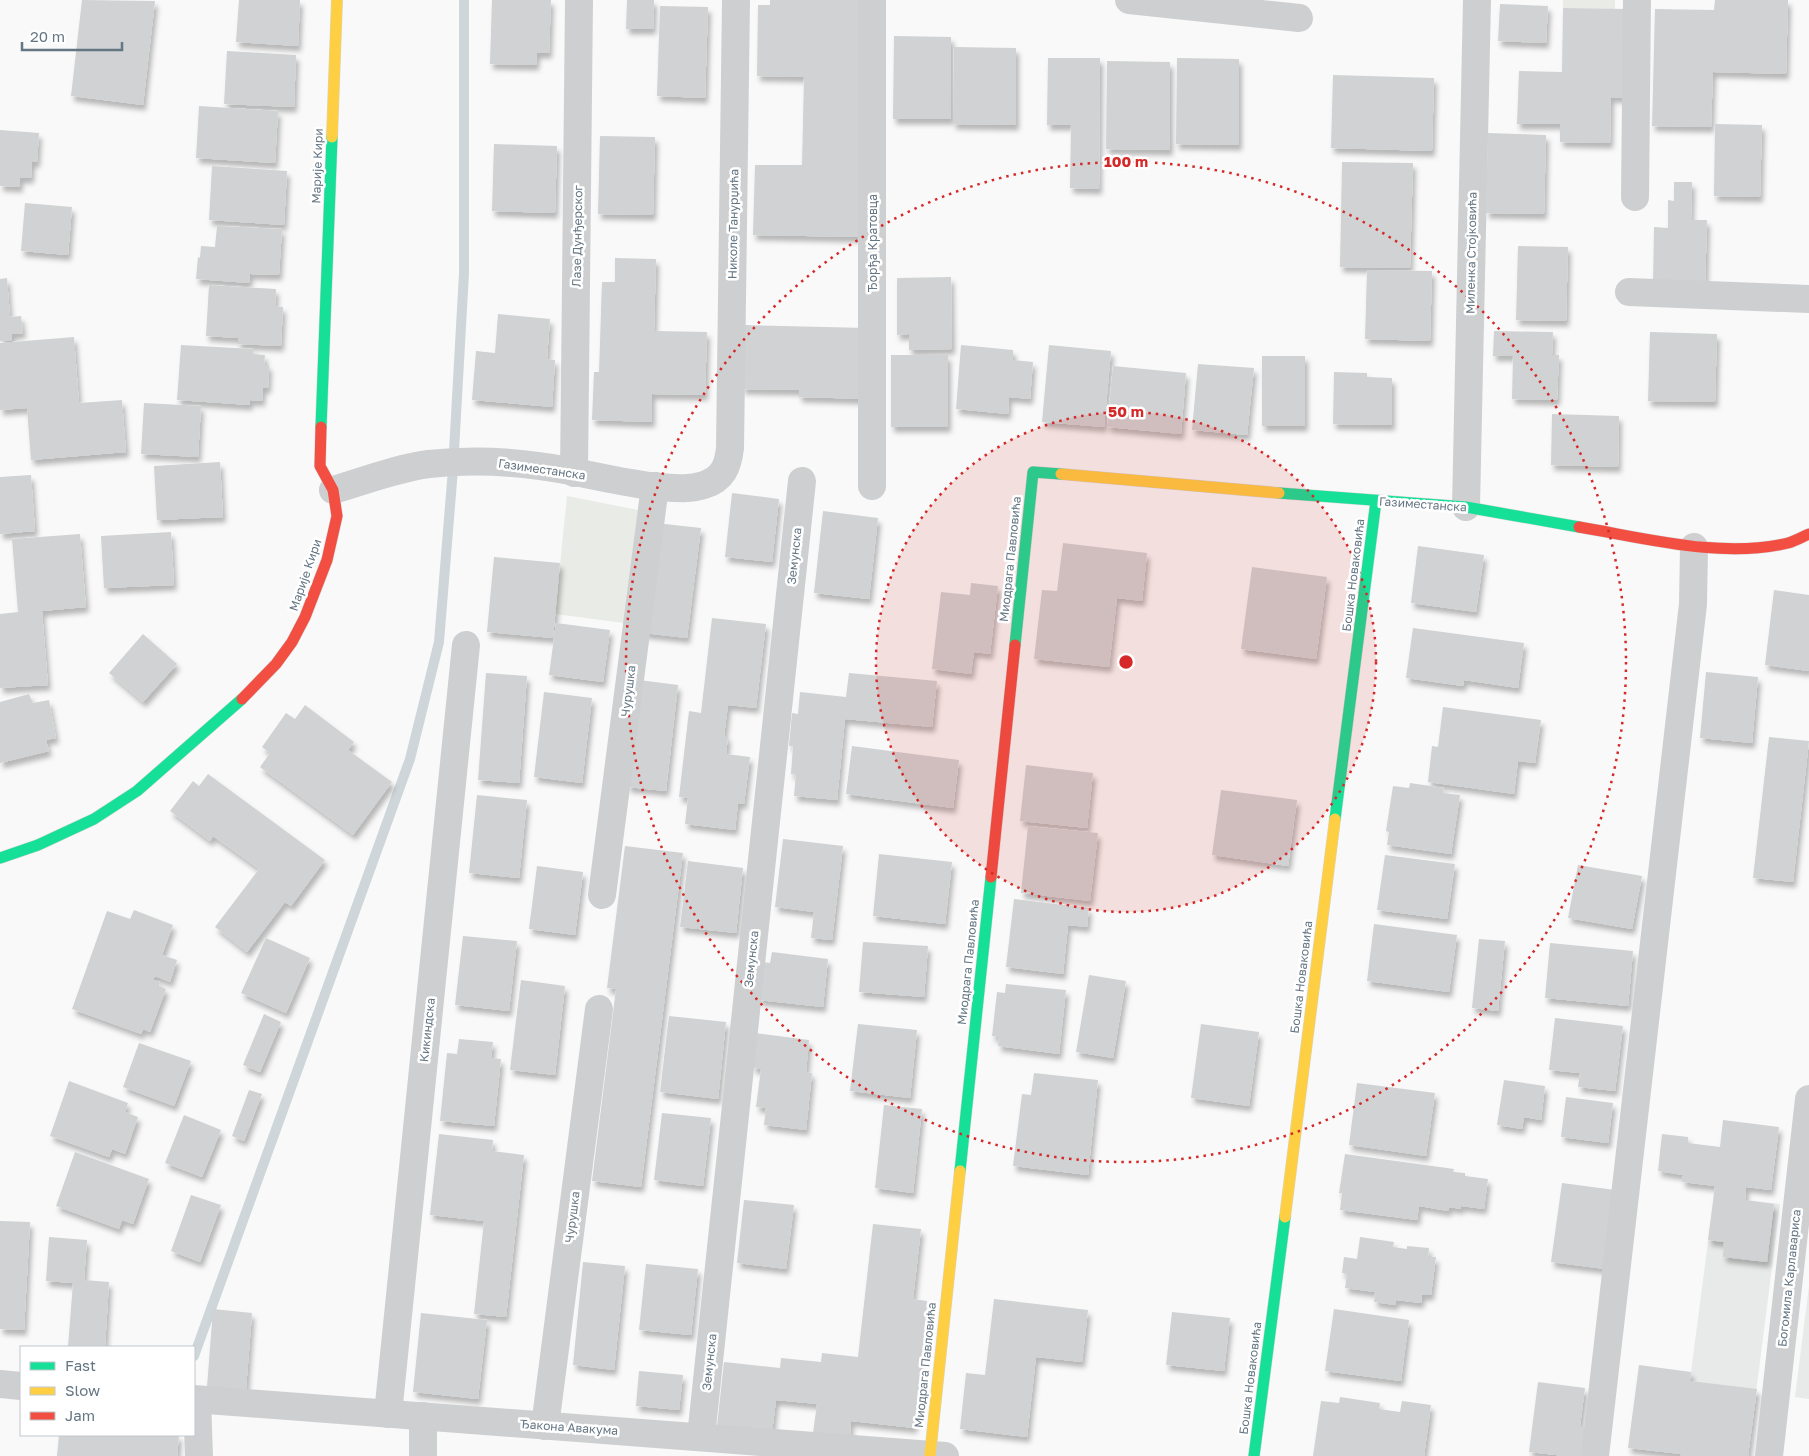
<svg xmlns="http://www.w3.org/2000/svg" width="1809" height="1456" viewBox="0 0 1809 1456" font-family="'Golos Text',sans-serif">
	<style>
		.built { fill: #e8e9e9 }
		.green { fill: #e8ebe6 }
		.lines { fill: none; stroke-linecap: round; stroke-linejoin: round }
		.stream { stroke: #ced6d9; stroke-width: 10 }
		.building { fill: #d0d2d3; filter: url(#shadow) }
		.fast-casing { stroke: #d5d6d7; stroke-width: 12 }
		.slow-casing { stroke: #d5d6d7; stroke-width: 12 }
		.jam-casing { stroke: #d5d6d7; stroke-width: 12 }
		.street { stroke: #cecfd0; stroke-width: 28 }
		.fast { stroke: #16e098; stroke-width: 11 }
		.slow { stroke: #ffcf43; stroke-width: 11 }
		.jam { stroke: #f24e42; stroke-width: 11 }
		.ring { fill: none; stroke: #d62828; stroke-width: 2.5; stroke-dasharray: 2.5 5 }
		.labels { text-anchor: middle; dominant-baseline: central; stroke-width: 5; stroke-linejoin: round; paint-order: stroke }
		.street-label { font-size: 12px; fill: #657683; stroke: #fff }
		.centre { fill: #d62828; stroke: #fff; stroke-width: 2.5 }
		.ring-label { font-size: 15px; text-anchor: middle; font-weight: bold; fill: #d62828; stroke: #fff; stroke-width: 5; stroke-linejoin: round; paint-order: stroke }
	</style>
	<defs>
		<filter id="shadow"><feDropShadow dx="3" dy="5.5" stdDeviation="2.5" flood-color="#0004"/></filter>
	</defs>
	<rect width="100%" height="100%" fill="#f9f9f9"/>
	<g class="built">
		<polygon points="1714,1196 1780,1204 1748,1456 1680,1456"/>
		<polygon points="1809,1286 1809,1399 1795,1397"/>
	</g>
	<g class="green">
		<polygon points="1563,0 1615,0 1615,9 1563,8"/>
		<polygon points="567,496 638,510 624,623 555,614"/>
	</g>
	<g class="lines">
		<polyline class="stream" points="194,1356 410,759 439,642 453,469 464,273 464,0"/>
	</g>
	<g class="building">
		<polygon points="82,0 155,1 143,105 71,96"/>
		<polygon points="239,0 300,0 298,46 236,42"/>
		<polygon points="492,0 551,0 549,53 537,53 536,65 490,64"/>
		<polygon points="627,0 654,0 653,29 626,29"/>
		<polygon points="770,0 864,0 858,237 753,235 755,165 802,165 804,77 757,76 758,5 770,5"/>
		<polygon points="1715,0 1788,0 1786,74 1713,72 1711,127 1652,126 1655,9 1714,10"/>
		<polygon points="1500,4 1548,6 1546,43 1498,41"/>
		<polygon points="660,6 708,7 705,98 657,96"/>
		<polygon points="1563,8 1626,9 1624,98 1611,97 1610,143 1560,142 1560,124 1517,124 1519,71 1562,72"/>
		<polygon points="894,36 951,37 951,119 893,119"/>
		<polygon points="954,47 1016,48 1016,125 953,124"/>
		<polygon points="227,51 296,55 294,107 224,104"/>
		<polygon points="1048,58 1100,58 1099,189 1070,188 1071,125 1047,125"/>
		<polygon points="1177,58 1239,59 1239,145 1176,144"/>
		<polygon points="1107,61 1170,62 1170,150 1106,149"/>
		<polygon points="1333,75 1434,78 1432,151 1331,148"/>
		<polygon points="199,106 278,111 275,163 196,158"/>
		<polygon points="1715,124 1762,125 1760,197 1714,196"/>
		<polygon points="0,130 39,133 37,162 32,162 31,178 20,178 20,187 0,186"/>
		<polygon points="1488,133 1546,135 1544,214 1486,213"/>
		<polygon points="600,136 655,137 653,215 598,214"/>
		<polygon points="494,144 557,146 555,213 492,211"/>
		<polygon points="1342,162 1413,163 1410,268 1340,267"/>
		<polygon points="212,166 287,171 284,225 209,220"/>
		<polygon points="1674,182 1692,182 1691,220 1707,220 1705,289 1653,287 1654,227 1668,228 1668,200 1674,201"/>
		<polygon points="25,203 72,207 68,255 21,251"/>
		<polygon points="217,226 282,229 279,275 250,274 249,283 196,279 198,257 200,258 201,246 215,247"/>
		<polygon points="1518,246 1568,247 1566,321 1516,320"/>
		<polygon points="615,258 656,259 654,331 707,332 705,395 652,394 652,422 592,420 594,372 599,372 602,282 615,282"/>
		<polygon points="1367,270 1432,271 1430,341 1365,339"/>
		<polygon points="951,277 952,349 909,350 909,334 897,335 897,278"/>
		<polygon points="7,278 10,317 21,316 23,333 12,334 12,340 0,341 0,279"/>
		<polygon points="209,285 276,289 275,306 283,307 281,346 238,344 238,338 206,336"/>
		<polygon points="498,314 550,319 547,359 555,360 552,407 472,400 476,351 495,353"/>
		<polygon points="744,325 867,328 865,399 799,397 799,390 742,389"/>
		<polygon points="1494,331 1553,332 1552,355 1559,355 1557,400 1512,399 1513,356 1493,356"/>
		<polygon points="1650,332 1717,334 1715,402 1648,401"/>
		<polygon points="74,337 79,403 122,400 126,452 31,460 27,408 0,410 0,343"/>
		<polygon points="181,345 253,349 253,354 265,355 264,365 269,365 268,388 263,388 262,401 250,400 250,405 177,400"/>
		<polygon points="961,345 1013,350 1013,360 1033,362 1030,399 1009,397 1008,414 956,409"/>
		<polygon points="1049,345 1111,351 1104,427 1042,422"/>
		<rect x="891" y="355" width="57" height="72"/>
		<rect x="1262" y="356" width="43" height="70"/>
		<polygon points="1198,364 1254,368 1247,435 1192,430"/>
		<polygon points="1113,366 1186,373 1181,434 1107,427"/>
		<polygon points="1334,372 1367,373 1367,377 1392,378 1392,425 1333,424"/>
		<polygon points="144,403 201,406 198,457 141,454"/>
		<polygon points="1552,414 1619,416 1618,467 1551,465"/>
		<polygon points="220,462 223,517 157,520 154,466"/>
		<polygon points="31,475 35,531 0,534 0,477"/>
		<polygon points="732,493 779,499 772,562 725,557"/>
		<polygon points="823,511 878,518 869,599 814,593"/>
		<polygon points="656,523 701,528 687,638 643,633"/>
		<polygon points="171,532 174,585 104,588 101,536"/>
		<polygon points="80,534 86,607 42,611 48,685 0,688 0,614 18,612 12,539"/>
		<polygon points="1063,543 1147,553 1142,601 1117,598 1109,667 1034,659 1042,590 1057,591"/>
		<polygon points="1418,546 1484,555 1476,612 1411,603"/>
		<polygon points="494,557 560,563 553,638 487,632"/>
		<polygon points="1252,567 1327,577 1316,659 1241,649"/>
		<polygon points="971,583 998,586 990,654 974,652 971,674 932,669 941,592 970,595"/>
		<polygon points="1774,590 1809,595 1809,671 1765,665"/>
		<polygon points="712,618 766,624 756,708 728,705 724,736 728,736 726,754 750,757 744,804 738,803 735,830 685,824 688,798 679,797 689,711 701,713"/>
		<polygon points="556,623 610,630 603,682 549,675"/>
		<polygon points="1413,628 1524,643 1518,688 1464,680 1463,686 1406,678"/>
		<polygon points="143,634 177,664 143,702 109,673"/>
		<polygon points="1706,672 1758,677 1752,743 1700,738"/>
		<polygon points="486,673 527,676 519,783 478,780"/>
		<polygon points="849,673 937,681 932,727 845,719 837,800 794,796 796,774 791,774 793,746 789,746 792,713 798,714 800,692 846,697"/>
		<polygon points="639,680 678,685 666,791 627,787"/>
		<polygon points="544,692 592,698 582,783 534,777"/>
		<polygon points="29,694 33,703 49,700 56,738 46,740 49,751 0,763 0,702"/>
		<polygon points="305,705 354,742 348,750 392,782 353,835 260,767 270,753 262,747 286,713 295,719"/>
		<polygon points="1443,707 1541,720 1535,763 1518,761 1514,794 1428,782 1432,746 1438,747"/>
		<polygon points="1769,737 1809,741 1793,882 1753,878"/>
		<polygon points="852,746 959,760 953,808 846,794"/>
		<polygon points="1026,765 1093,773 1087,828 1020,821"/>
		<polygon points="208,774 325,860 291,906 285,902 247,952 215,927 259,869 213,836 210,841 170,811 193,781 199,786"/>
		<polygon points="1410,783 1444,788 1443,793 1460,795 1451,854 1387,845 1389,832 1386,831 1393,786 1409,788"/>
		<polygon points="1221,790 1297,800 1288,866 1212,855"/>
		<polygon points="477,795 527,800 519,878 469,873"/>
		<polygon points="1028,826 1098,833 1090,901 1021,893"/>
		<polygon points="783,839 843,846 832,940 811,938 814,912 775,907"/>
		<polygon points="625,846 683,853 641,1187 592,1181 616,989 607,988"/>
		<polygon points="879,854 952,862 945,924 873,916"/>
		<polygon points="1385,855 1455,864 1447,919 1377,910"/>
		<polygon points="688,861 743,868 736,933 680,927"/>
		<polygon points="1578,865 1642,876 1632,929 1568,918"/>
		<polygon points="537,866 583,872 575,935 529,929"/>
		<polygon points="1014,899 1089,908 1087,927 1068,925 1063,974 1006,967"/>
		<polygon points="134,910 173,925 162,955 177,960 170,982 155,976 153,980 160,982 159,986 166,989 150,1032 143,1029 141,1034 72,1009 107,911 130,919"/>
		<polygon points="1374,924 1457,935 1449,992 1367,981"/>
		<polygon points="463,936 517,941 509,1011 455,1005"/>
		<polygon points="266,938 310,958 286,1013 241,993"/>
		<polygon points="1479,939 1505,941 1498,1011 1472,1008"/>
		<polygon points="863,942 928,946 924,997 859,992"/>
		<polygon points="1550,943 1633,951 1628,1006 1545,998"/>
		<polygon points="772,952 828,959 823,1007 758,1000 762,962 770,963"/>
		<polygon points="1089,975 1126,981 1113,1058 1076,1052"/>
		<polygon points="521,980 565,986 555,1075 510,1070"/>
		<polygon points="1006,984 1066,990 1059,1054 998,1046 999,1037 992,1036 997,992 1005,993"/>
		<polygon points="264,1014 281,1022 260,1072 243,1065"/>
		<polygon points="669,1016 726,1022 718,1099 660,1092"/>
		<polygon points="1555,1018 1623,1026 1615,1091 1578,1087 1580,1073 1549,1070"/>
		<polygon points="858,1024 917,1030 910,1098 850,1091"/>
		<polygon points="1201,1024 1259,1032 1249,1106 1191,1098"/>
		<polygon points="755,1033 809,1040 806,1072 812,1073 806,1130 764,1125 766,1108 756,1107 761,1069 752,1068"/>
		<polygon points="459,1039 493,1042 491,1058 501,1059 494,1126 440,1121 447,1053 457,1054"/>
		<polygon points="139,1043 191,1061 174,1106 123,1087"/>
		<polygon points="1034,1073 1098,1080 1088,1175 1013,1166 1022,1094 1031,1095"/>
		<polygon points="1504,1080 1545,1086 1541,1120 1524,1117 1522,1129 1497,1125"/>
		<polygon points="69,1081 128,1103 125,1112 138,1117 125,1154 112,1149 109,1157 50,1136"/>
		<polygon points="1357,1083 1435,1093 1426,1156 1349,1145"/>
		<polygon points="249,1090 262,1094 244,1141 232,1136"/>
		<polygon points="1566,1097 1613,1103 1608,1143 1561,1137"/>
		<polygon points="884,1105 922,1109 913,1193 875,1188"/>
		<polygon points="662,1113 711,1118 703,1186 654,1180"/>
		<polygon points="184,1115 221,1130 202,1177 165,1163"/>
		<polygon points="1723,1120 1779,1127 1771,1190 1746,1187 1745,1200 1774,1204 1767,1262 1723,1257 1724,1242 1708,1240 1715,1186 1682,1182 1683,1175 1658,1171 1662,1134 1688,1137 1688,1143 1720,1147"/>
		<polygon points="439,1134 493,1140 492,1151 524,1155 506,1317 474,1314 484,1221 430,1215"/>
		<polygon points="75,1152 149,1179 133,1224 122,1220 119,1229 56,1206"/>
		<polygon points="1345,1154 1454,1169 1453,1172 1465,1173 1465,1176 1488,1179 1484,1209 1461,1206 1461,1209 1449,1207 1448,1211 1419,1206 1417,1220 1340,1210 1342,1193 1339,1193"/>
		<polygon points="1562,1183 1615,1190 1605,1269 1551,1262"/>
		<polygon points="191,1195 221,1205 200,1262 171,1251"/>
		<polygon points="744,1200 794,1205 786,1269 737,1263"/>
		<polygon points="0,1221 30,1222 24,1330 0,1329"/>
		<polygon points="873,1224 921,1229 913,1299 927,1301 914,1428 851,1421 850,1436 813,1433 817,1404 776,1400 772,1432 717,1426 724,1362 780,1368 781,1358 821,1362 822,1353 858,1357"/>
		<polygon points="49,1237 87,1240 84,1280 109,1282 105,1347 68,1347 73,1283 46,1281"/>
		<polygon points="1360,1237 1394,1242 1393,1247 1407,1249 1407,1246 1429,1248 1428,1257 1436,1257 1431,1295 1422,1295 1421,1303 1396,1300 1395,1305 1374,1302 1375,1292 1345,1288 1347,1274 1342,1273 1344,1257 1357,1259"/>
		<polygon points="583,1262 625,1266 614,1370 573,1365"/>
		<polygon points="646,1264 698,1269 691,1335 639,1330"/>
		<polygon points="994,1299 1088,1310 1082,1362 1036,1357 1027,1437 960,1429 966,1373 985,1375"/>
		<polygon points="213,1309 252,1313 246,1389 207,1387"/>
		<polygon points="1334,1309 1409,1320 1401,1381 1325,1371"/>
		<polygon points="1172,1312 1230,1318 1224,1371 1166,1365"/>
		<polygon points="421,1313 487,1320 478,1399 413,1392"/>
		<polygon points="1639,1365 1691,1372 1690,1381 1757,1389 1748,1456 1680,1456 1681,1454 1628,1448"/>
		<polygon points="639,1371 683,1375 679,1410 636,1406"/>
		<polygon points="1538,1382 1585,1388 1580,1426 1585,1426 1581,1456 1565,1456 1529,1452"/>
		<polygon points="1340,1397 1380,1403 1379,1409 1400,1412 1402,1401 1431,1405 1424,1456 1313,1456 1321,1401 1339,1403"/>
		<polygon points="59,1435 179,1435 177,1456 57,1456"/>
	</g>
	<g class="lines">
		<defs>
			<g id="fast">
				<polyline points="321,427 332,137"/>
				<polyline points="1279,493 1466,507 1579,527"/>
				<polyline points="1015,645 1033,472 1061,474"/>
				<polyline points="1335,819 1376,501"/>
				<polyline points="0,858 38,845 94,819 137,791 242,699"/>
				<polyline points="960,1171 991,877"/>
				<polyline points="1254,1456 1285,1217"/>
			</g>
			<g id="slow">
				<polyline points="332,137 337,0"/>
				<polyline points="1061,474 1279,493"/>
				<polyline points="1285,1217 1335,819"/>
				<polyline points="930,1455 960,1171"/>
			</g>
			<g id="jam">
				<path d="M1579 527C1645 538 1722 559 1788 543 1795 541 1802 537 1809 534"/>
				<polyline points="242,699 276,664 292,642 305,617 327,560 337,516 333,490 320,466 321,427"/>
				<polyline points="991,877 1015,645"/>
			</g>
		</defs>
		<use href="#fast" class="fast-casing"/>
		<use href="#slow" class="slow-casing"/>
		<use href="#jam" class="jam-casing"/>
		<g class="street">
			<polyline points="872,0 872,486"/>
			<polyline points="1129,0 1299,18"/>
			<polyline points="1635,197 1637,0"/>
			<polyline points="1629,292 1809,299"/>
			<polyline points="574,473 579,0"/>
			<path d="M333 490C364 481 397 468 429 464 465 460 503 461 539 466 579 471 618 483 659 487 674 488 689 490 704 485 723 479 728 466 730 448L736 0"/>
			<polyline points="1466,507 1477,0"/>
			<polyline points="602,895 655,486"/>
			<polyline points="0,1384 21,1386"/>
			<polyline points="194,1399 945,1456"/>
			<polyline points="197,1400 199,1456"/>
			<polyline points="388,1414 466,645"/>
			<polyline points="423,1416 423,1456"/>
			<polyline points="545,1426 599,1009"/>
			<polyline points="701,1437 802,481"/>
			<polyline points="1595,1456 1693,604 1694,547"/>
			<polyline points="1769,1456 1809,1099"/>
		</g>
		<use href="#fast" class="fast"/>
		<use href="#slow" class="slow"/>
		<use href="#jam" class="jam"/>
	</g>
	<circle cx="1126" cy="662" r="250" fill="#d62828" fill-opacity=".12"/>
	<g class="ring">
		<circle cx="1126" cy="662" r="250"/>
		<circle cx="1126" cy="662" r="500"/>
	</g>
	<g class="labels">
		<g class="street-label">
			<text transform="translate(317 166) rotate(-88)">Марије Кири</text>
			<text transform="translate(733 224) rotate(-89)">Николе Танурџића</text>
			<text transform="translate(577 236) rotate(-89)">Лазе Дунђерског</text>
			<text transform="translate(872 243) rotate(-90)">Ђорђа Кратовца</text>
			<text transform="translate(1471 253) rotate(-89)">Миленка Стојковића</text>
			<text transform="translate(542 469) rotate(8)">Газиместанска</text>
			<text transform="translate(1423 504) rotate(4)">Газиместанска</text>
			<text transform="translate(794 556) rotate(-84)">Земунска</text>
			<text transform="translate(1010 559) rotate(-84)">Миодрага Павловића</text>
			<text transform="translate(305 575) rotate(-71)">Марије Кири</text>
			<text transform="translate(1353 575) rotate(-83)">Бошка Новаковића</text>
			<text transform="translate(628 691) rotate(-83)">Чурушка</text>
			<text transform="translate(751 959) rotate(-84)">Земунска</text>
			<text transform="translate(968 962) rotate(-84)">Миодрага Павловића</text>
			<text transform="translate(1301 977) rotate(-83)">Бошка Новаковића</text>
			<text transform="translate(427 1030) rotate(-84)">Кикиндска</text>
			<text transform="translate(572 1217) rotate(-83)">Чурушка</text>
			<text transform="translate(1789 1278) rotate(-84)">Богомила Карлавариса</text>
			<text transform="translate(709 1362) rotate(-84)">Земунска</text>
			<text transform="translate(925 1365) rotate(-84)">Миодрага Павловића</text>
			<text transform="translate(1250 1378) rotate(-83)">Бошка Новаковића</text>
			<text transform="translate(569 1427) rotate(4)">Ђакона Авакума</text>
		</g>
	</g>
	<circle cx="1126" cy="662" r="8" class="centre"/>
	<g class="ring-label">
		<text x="1126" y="167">100 m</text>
		<text x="1126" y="417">50 m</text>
	</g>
	<rect x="20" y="1346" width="175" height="90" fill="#ffffff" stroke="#c1c8cd"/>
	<rect x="30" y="1362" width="25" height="8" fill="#16e098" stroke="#c1c8cd"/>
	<text x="65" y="1371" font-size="15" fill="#657683">Fast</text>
	<rect x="30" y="1387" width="25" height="8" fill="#ffcf43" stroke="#c1c8cd"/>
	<text x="65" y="1396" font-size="15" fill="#657683">Slow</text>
	<rect x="30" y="1412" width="25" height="8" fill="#f24e42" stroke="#c1c8cd"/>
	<text x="65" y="1421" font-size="15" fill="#657683">Jam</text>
	<path d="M22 42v8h100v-8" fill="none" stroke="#657683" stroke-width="2.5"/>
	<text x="30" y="42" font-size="15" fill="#657683" stroke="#ffffff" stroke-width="4" paint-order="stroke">20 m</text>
</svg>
